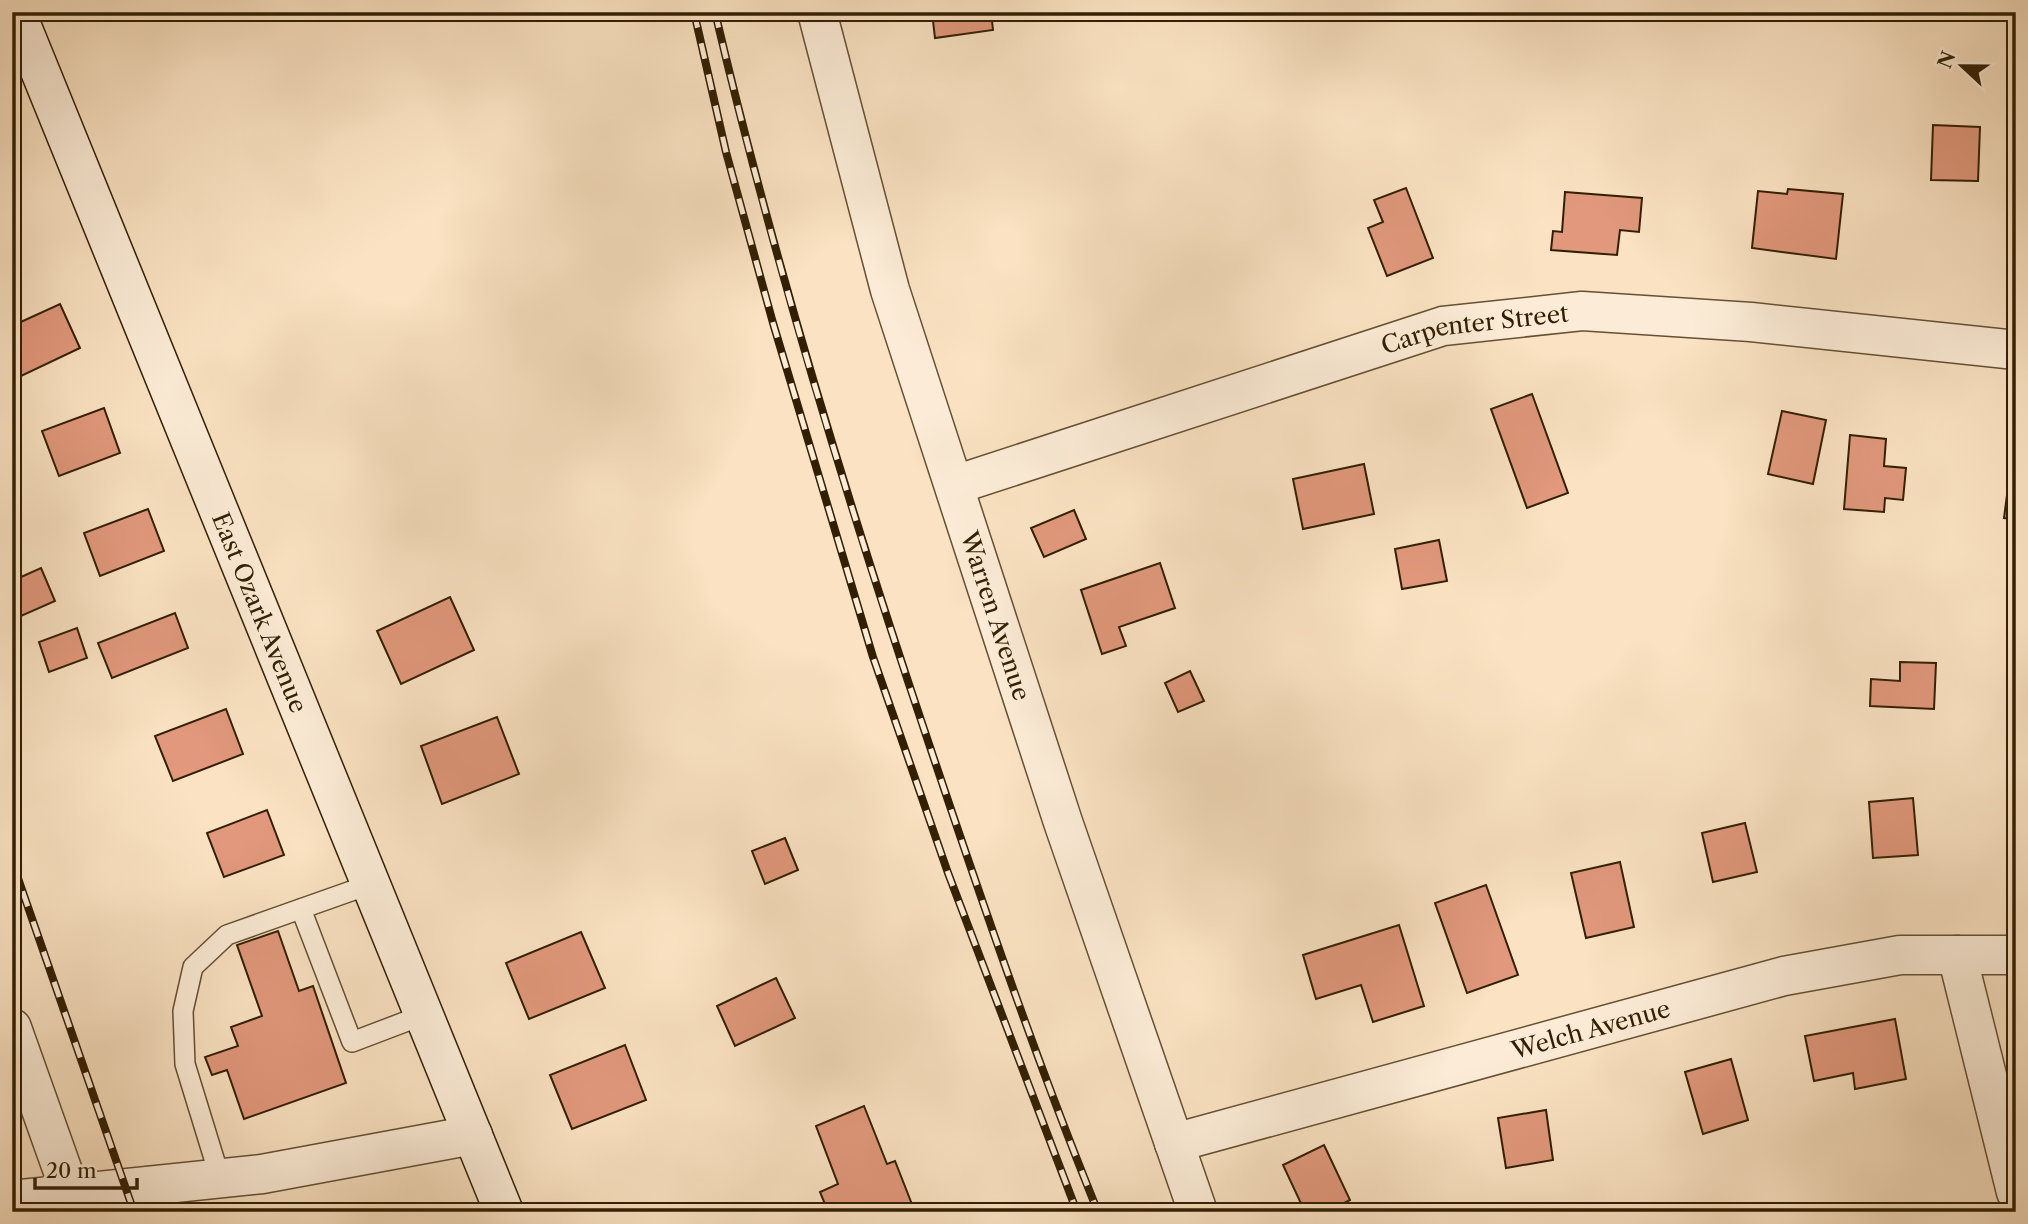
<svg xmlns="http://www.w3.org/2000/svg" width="2028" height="1224" viewBox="0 0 2028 1224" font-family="'Libre Caslon Text',serif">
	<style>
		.building { fill: #e1987c; stroke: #321f03; stroke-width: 2 }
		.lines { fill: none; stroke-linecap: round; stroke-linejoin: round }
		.service-casing { stroke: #645033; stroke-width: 22 }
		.minor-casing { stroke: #645033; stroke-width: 41 }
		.secondary-casing { stroke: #321f03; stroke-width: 41 }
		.service { stroke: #fcecd7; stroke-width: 19 }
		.minor { stroke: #fcecd7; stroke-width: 38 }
		.secondary { stroke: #fcecd7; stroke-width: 38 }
		.rail-casing { stroke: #321f03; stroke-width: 8 }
		.rail { stroke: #fcecd7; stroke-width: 5; stroke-dasharray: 16; stroke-linecap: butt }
		.labels { text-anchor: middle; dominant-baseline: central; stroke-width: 6; stroke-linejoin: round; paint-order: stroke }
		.street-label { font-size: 24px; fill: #321f03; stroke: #fcecd7 }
	</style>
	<rect width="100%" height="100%" fill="#fae2c2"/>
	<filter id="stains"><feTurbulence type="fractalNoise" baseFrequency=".00286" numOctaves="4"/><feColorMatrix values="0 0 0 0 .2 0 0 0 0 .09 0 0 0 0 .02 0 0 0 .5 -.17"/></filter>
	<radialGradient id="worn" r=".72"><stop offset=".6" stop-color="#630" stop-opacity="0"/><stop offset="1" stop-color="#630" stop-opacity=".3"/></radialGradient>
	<g class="building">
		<polygon points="932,12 991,12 993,30 935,38"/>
		<polygon points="1933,125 1980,127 1978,181 1931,180"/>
		<polygon points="1406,188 1433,258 1387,276 1368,228 1383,222 1374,200"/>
		<polygon points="1788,189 1843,194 1836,259 1752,248 1758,191 1787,194"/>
		<polygon points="1565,192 1642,198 1639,232 1620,230 1617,255 1551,250 1553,231 1562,232"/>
		<polygon points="60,304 80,348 19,377 12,363 12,326"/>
		<polygon points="1532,394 1568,493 1527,508 1491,409"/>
		<polygon points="104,408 120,453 59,476 42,431"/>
		<polygon points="1782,411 1826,420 1813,484 1768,474"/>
		<polygon points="1850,435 1886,439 1884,466 1906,468 1903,500 1885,498 1884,512 1844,509"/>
		<polygon points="2012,457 2016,457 2016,519 2004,518"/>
		<polygon points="1364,464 1374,514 1303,529 1293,479"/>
		<polygon points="148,509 164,551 100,576 84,533"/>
		<polygon points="1074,510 1086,539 1044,557 1031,528"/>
		<polygon points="1439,540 1447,581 1402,589 1395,549"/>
		<polygon points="1160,563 1175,608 1119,627 1126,646 1102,654 1081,590"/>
		<polygon points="41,568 55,601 21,616 12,598 12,581"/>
		<polygon points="450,597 474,650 401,684 377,631"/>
		<polygon points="175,613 188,648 112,678 98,643"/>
		<polygon points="77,628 87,658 49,672 39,642"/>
		<polygon points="1900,662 1936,663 1934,709 1870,706 1871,679 1900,681"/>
		<polygon points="2014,664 2016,665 2016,689 2008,688"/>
		<polygon points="1190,671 1204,701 1178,712 1165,683"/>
		<polygon points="226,709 243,754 173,781 155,736"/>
		<polygon points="497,717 519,774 442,804 421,746"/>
		<polygon points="1913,798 1918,855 1873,858 1869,802"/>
		<polygon points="267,810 284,855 224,877 207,833"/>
		<polygon points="1745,823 1757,872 1713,882 1702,833"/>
		<polygon points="785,838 798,870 765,884 752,851"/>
		<polygon points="1620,862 1634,927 1586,938 1571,873"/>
		<polygon points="1486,885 1518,975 1467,993 1435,903"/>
		<polygon points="1399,925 1424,1006 1373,1022 1361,985 1316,999 1303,955"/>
		<polygon points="278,931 299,991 313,986 346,1083 244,1119 227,1070 212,1075 205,1057 238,1046 231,1027 262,1016 237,945"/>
		<polygon points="581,932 605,988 529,1019 506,963"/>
		<polygon points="776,978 795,1018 735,1046 717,1006"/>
		<polygon points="1895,1019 1906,1079 1855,1089 1853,1073 1814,1081 1805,1036"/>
		<polygon points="625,1045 646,1100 572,1129 550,1075"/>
		<polygon points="1731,1059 1748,1120 1703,1134 1685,1072"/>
		<polygon points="864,1106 887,1164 895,1161 915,1212 820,1212 827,1209 820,1192 838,1184 816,1126"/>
		<polygon points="1546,1110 1553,1160 1506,1168 1498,1118"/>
		<polygon points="1324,1145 1350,1200 1327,1212 1305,1212 1283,1165"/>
	</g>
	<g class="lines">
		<defs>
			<g id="service">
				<polyline points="301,909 352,1042 423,1015"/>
				<polyline points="220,1178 185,1064 183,1011 193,967 227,935 371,884"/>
			</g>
			<g id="minor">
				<path id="s1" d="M817 12 890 290 1063 822 1198 1212"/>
				<path id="s2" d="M955 485 1443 326 1582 311 1751 322 2016 350"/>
				<polyline points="1957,955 2016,1192"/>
				<polyline points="12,1028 71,1194"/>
				<path id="s3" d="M1174 1143 1784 976 1900 955H2016"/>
				<polyline points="12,1200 262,1174 473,1135"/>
			</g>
			<g id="secondary">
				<path id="s4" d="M16 12 504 1212"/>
			</g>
		</defs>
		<use href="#service" class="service-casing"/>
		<use href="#minor" class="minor-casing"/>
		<use href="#secondary" class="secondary-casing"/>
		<use href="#service" class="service"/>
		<use href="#minor" class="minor"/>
		<use href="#secondary" class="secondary"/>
		<defs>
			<g id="rail">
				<polyline points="694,12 726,152 773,323 873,657 948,873 1077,1212"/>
				<path d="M715 12C773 259 847 501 928 741 981 899 1035 1057 1098 1212"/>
				<polyline points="12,861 134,1212"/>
			</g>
		</defs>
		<use href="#rail" class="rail-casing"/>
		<use href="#rail" class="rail"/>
	</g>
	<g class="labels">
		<g class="street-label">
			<text stroke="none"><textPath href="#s2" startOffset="544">Carpenter Street</textPath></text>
			<text stroke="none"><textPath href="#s4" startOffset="648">East Ozark Avenue</textPath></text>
			<text stroke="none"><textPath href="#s1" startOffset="630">Warren Avenue</textPath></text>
			<text stroke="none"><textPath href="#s3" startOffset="432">Welch Avenue</textPath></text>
		</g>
	</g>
	<rect width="2028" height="1224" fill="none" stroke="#fae2c2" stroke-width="42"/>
	<rect x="14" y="14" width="2000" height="1196" fill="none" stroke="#321f03" stroke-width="3.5"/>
	<rect x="21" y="21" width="1986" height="1182" fill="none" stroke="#321f03" stroke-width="2"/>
	<g transform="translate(1962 66) rotate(292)" stroke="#fcecd7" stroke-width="5" paint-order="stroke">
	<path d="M0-5L12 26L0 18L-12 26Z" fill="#321f03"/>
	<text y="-10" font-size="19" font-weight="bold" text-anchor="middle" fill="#321f03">N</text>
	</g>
	<path d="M35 1178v10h102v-10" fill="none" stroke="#321f03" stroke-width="3.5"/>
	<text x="46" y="1178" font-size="21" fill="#321f03" stroke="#fcecd7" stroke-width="5" paint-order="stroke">20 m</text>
	<rect width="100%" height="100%" filter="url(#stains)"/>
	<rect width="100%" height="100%" fill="url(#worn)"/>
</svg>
